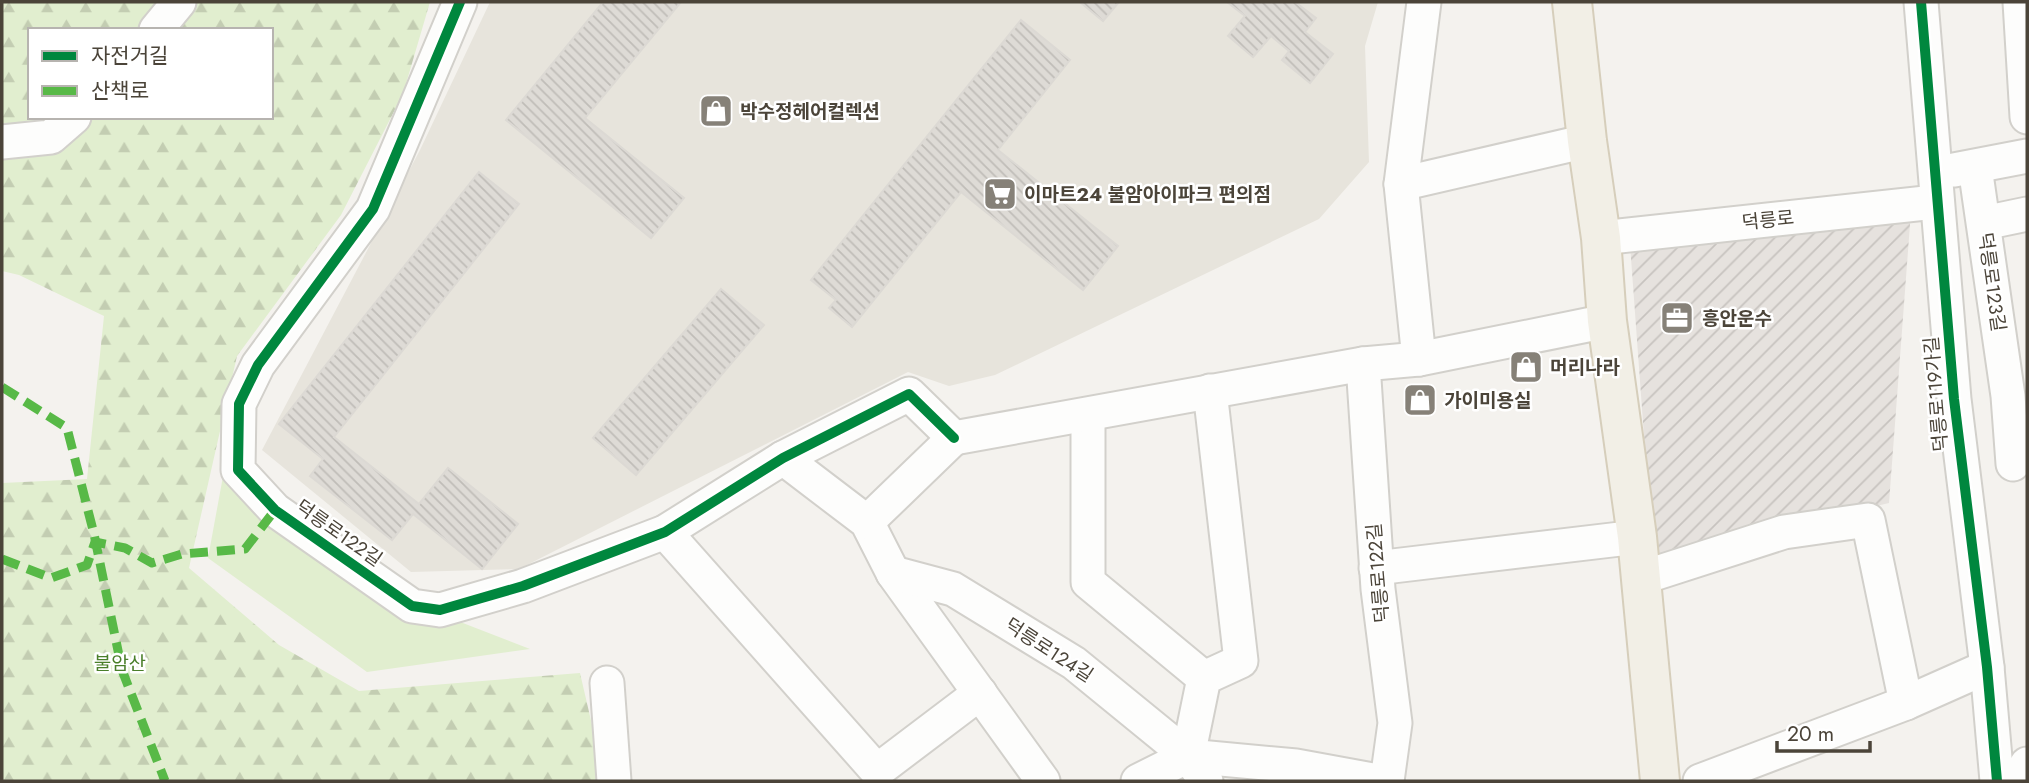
<svg xmlns="http://www.w3.org/2000/svg" width="2029" height="783" viewBox="0 0 2029 783" font-family="Jost,'Noto Sans KR',sans-serif">
	<style>
		.residential { fill: #e7e4dc }
		.industrial { fill: url(#industrial-furrows) }
		.forest { fill: url(#forest-firs); fill-rule: evenodd }
		.green { fill: #e1eecf }
		.building { fill: url(#building-back-hatch); stroke: #dcd9d4; stroke-width: 2 }
		.lines { fill: none; stroke-linecap: round; stroke-linejoin: round }
		.minor-casing { stroke: #d2d0cb; stroke-width: 37 }
		.major-casing { stroke: #d6cebb; stroke-width: 42 }
		.minor { stroke: #fdfdfc; stroke-width: 33 }
		.major { stroke: #f2efe6; stroke-width: 38 }
		.quiet { stroke: #58b947; stroke-width: 9; stroke-dasharray: 18 9; stroke-linecap: butt }
		.cycleway-casing { stroke: #fff; stroke-width: 15 }
		.cycleway { stroke: #00873e; stroke-width: 10 }
		.labels { text-anchor: middle; dominant-baseline: central; stroke-width: 5; stroke-linejoin: round; paint-order: stroke }
		.poi-label { font-size: 19px; font-weight: bold; fill: #4b4439; stroke: #fff; text-anchor: start }
		.street-label { font-size: 19px; fill: #4b4439; stroke: #fff }
		.park-label { font-size: 19px; fill: #4a7f2a; stroke: #fff }
	</style>
	<defs>
		<pattern id="industrial-furrows" width="10" height="10" patternUnits="userSpaceOnUse" patternTransform="scale(1.75)"><rect width="10" height="10" fill="#e6e2de"/><path d="M-1 1l2-2M0 10L10 0M9 11l2-2" fill="none" stroke="#c7c3bf"/></pattern>
		<pattern id="forest-firs" width="22" height="20" patternUnits="userSpaceOnUse" patternTransform="scale(1.75)"><rect width="22" height="20" fill="#e1eecf"/><path d="M5 1l3.5 6h-7zM16 11l3.5 6h-7z" fill="#c3cdb2"/></pattern>
		<pattern id="building-back-hatch" width="6" height="6" patternUnits="userSpaceOnUse" patternTransform="scale(1.75)"><rect width="6" height="6" fill="#dedbd6"/><path d="M-1 5l2 2M0 0l6 6M5-1l2 2" fill="none" stroke="#c0bdb8"/></pattern>
	</defs>
	<rect width="100%" height="100%" fill="#f4f2ee"/>
	<polygon class="residential" points="490,2 1378,2 1365,46 1369,162 1319,219 995,375 949,386 908,372 519,569 411,572 262,450 420,150"/>
	<polygon class="industrial" points="1911,211 1889,503 1653,559 1630,244"/>
	<path class="forest" d="M2 2H430L403 94 341 215 237 356 189 568 279 645 359 691 580 673 605 781H2V483L87 479 104 316 19 275 2 271ZM30 30H271V117H30Z"/>
	<polygon class="green" points="226,460 419,606 530,649 367,672 208,558"/>
	<g class="building">
		<polygon points="603,2 681,2 585,118 684,198 651,238 506,120"/>
		<polygon points="1080,2 1119,2 1103,21"/>
		<polygon points="1227,2 1295,2 1316,18 1305,32 1333,54 1310,83 1282,60 1289,51 1271,36 1253,57 1228,36 1245,16"/>
		<polygon points="1021,20 1070,60 998,150 1118,246 1083,290 961,192 852,327 829,308 836,300 811,280"/>
		<polygon points="479,172 519,204 334,437 419,504 448,468 518,524 482,569 413,514 392,540 310,476 323,459 279,424"/>
		<polygon points="721,289 764,325 636,475 593,438"/>
	</g>
	<g class="lines">
		<defs>
			<g id="minor">
				<polyline points="460,2 373,209 258,365 239,404 238,470 275,510 412,606 440,610 523,586 665,532 783,458 909,394 954,438"/>
				<polyline points="1921,2 1954,399 1987,667 1997,781"/>
				<polyline points="2020,2 2027,117"/>
				<polyline points="156,30 179,2"/>
				<polyline points="2,142 51,137 74,117"/>
				<polyline points="1975,167 2008,396 2013,464"/>
				<polyline points="1954,170 2027,156"/>
				<polyline points="1401,184 1424,2"/>
				<polyline points="1984,223 2027,214"/>
				<polyline points="1601,238 1935,202"/>
				<polyline points="1419,359 1401,184 1587,141"/>
				<polyline points="1363,364 1378,589 1395,723 1387,781"/>
				<polyline points="1088,415 1088,582 1204,678"/>
				<polyline points="954,438 1363,364 1419,359 1607,321"/>
				<polyline points="783,458 867,522 893,573 1043,781"/>
				<polyline points="867,522 954,438"/>
				<polyline points="665,532 877,771 980,693"/>
				<polyline points="1376,568 1637,537"/>
				<polyline points="893,573 953,589 1074,663 1188,756 1206,781"/>
				<polyline points="1641,578 1784,532 1868,520 1906,703"/>
				<polyline points="607,683 614,781"/>
				<polyline points="1188,756 1204,678 1241,661 1210,391"/>
				<polyline points="1138,781 1188,756 1296,766 1378,781"/>
				<polyline points="1700,781 1906,703 1987,667"/>
				<polyline points="2016,781 2027,764"/>
			</g>
			<polyline id="major" points="1572,2 1587,141 1601,238 1607,321 1637,537 1660,781"/>
		</defs>
		<use href="#minor" class="minor-casing"/>
		<use href="#major" class="major-casing"/>
		<use href="#minor" class="minor"/>
		<use href="#major" class="major"/>
		<g class="quiet">
			<polyline points="2,387 67,428 94,534 122,670 165,781"/>
			<polyline points="2,559 51,578 87,565 95,542 125,548 152,563 182,554 245,549 275,510"/>
		</g>
		<defs>
			<g id="cycleway">
				<polyline points="460,2 373,209 258,365 239,404 238,470 275,510 412,606 440,610 523,586 665,532 783,458 909,394 954,438"/>
				<polyline points="1921,2 1954,399 1987,667 1997,781"/>
			</g>
		</defs>
		<use href="#cycleway" class="cycleway-casing"/>
		<use href="#cycleway" class="cycleway"/>
	</g>
	<defs>
		<symbol id="shop-square" viewBox="-11 -11 22 22"><rect x="-9" y="-9" width="18" height="18" rx="4" fill="#868178" stroke="#fff"/><path d="M-5-2.5h2.3a2.7 3.5 0 0 1 5.4 0H5L5.5 6h-11ZM-1.5-2.5h3a1.5 2.3 0 0 0-3 0Z" fill="#fff"/></symbol>
		<symbol id="supermarket-square" viewBox="-11 -11 22 22"><rect x="-9" y="-9" width="18" height="18" rx="4" fill="#868178" stroke="#fff"/><path d="M-6-5.5h2.5l.6 2H6L4.5 2H-2.5L-4.4-4H-6ZM-1.5 3.2a1.3 1.3 0 1 0 .1 0ZM3 3.2a1.3 1.3 0 1 0 .1 0Z" fill="#fff"/></symbol>
		<symbol id="office-square" viewBox="-11 -11 22 22"><rect x="-9" y="-9" width="18" height="18" rx="4" fill="#868178" stroke="#fff"/><path d="M-6-3h4V-5.5h4V-3h4V5H-6ZM-1-4.5V-3h2v-1.5ZM-6 0V1H6V0Z" fill="#fff"/></symbol>
	</defs>
	<g fill-rule="evenodd">
		<use href="#shop-square" x="697" y="92" width="38" height="38"/>
		<use href="#supermarket-square" x="981" y="175" width="38" height="38"/>
		<use href="#office-square" x="1658" y="299" width="38" height="38"/>
		<use href="#shop-square" x="1507" y="348" width="38" height="38"/>
		<use href="#shop-square" x="1401" y="381" width="38" height="38"/>
	</g>
	<g class="labels">
		<g class="poi-label">
			<text x="740" y="111">박수정헤어컬렉션</text>
			<text x="1024" y="194">이마트24 불암아이파크 편의점</text>
			<text x="1702" y="318">흥안운수</text>
			<text x="1550" y="367">머리나라</text>
			<text x="1444" y="400">가이미용실</text>
		</g>
		<g class="street-label">
			<text transform="translate(1768 220) rotate(-6)">덕릉로</text>
			<text transform="translate(1992 282) rotate(82)">덕릉로123길</text>
			<text transform="translate(1936 394) rotate(-95)">덕릉로119가길</text>
			<text transform="translate(339 533) rotate(35)">덕릉로122길</text>
			<text transform="translate(1378 573) rotate(-95)">덕릉로122길</text>
			<text transform="translate(1049 650) rotate(33)">덕릉로124길</text>
		</g>
		<g class="park-label">
			<text x="120" y="663">불암산</text>
		</g>
	</g>
	<rect width="2029" height="783" fill="none" stroke="#4b4439" stroke-width="7"/>
	<rect x="28" y="28" width="245" height="91" fill="#ffffff" stroke="#b7b4b0" stroke-width="2"/>
	<rect x="42" y="51" width="35" height="10" fill="#00873e" stroke="#b7b4b0" stroke-width="2"/>
	<text x="91" y="63" font-size="21" fill="#4b4439">자전거길</text>
	<rect x="42" y="86" width="35" height="10" fill="#58b947" stroke="#b7b4b0" stroke-width="2"/>
	<text x="91" y="98" font-size="21" fill="#4b4439">산책로</text>
	<path d="M1777 741v10h93v-10" fill="none" stroke="#4b4439" stroke-width="3.5"/>
	<text x="1787" y="741" font-size="21" fill="#4b4439" stroke="#ffffff" stroke-width="5" paint-order="stroke">20 m</text>
</svg>
